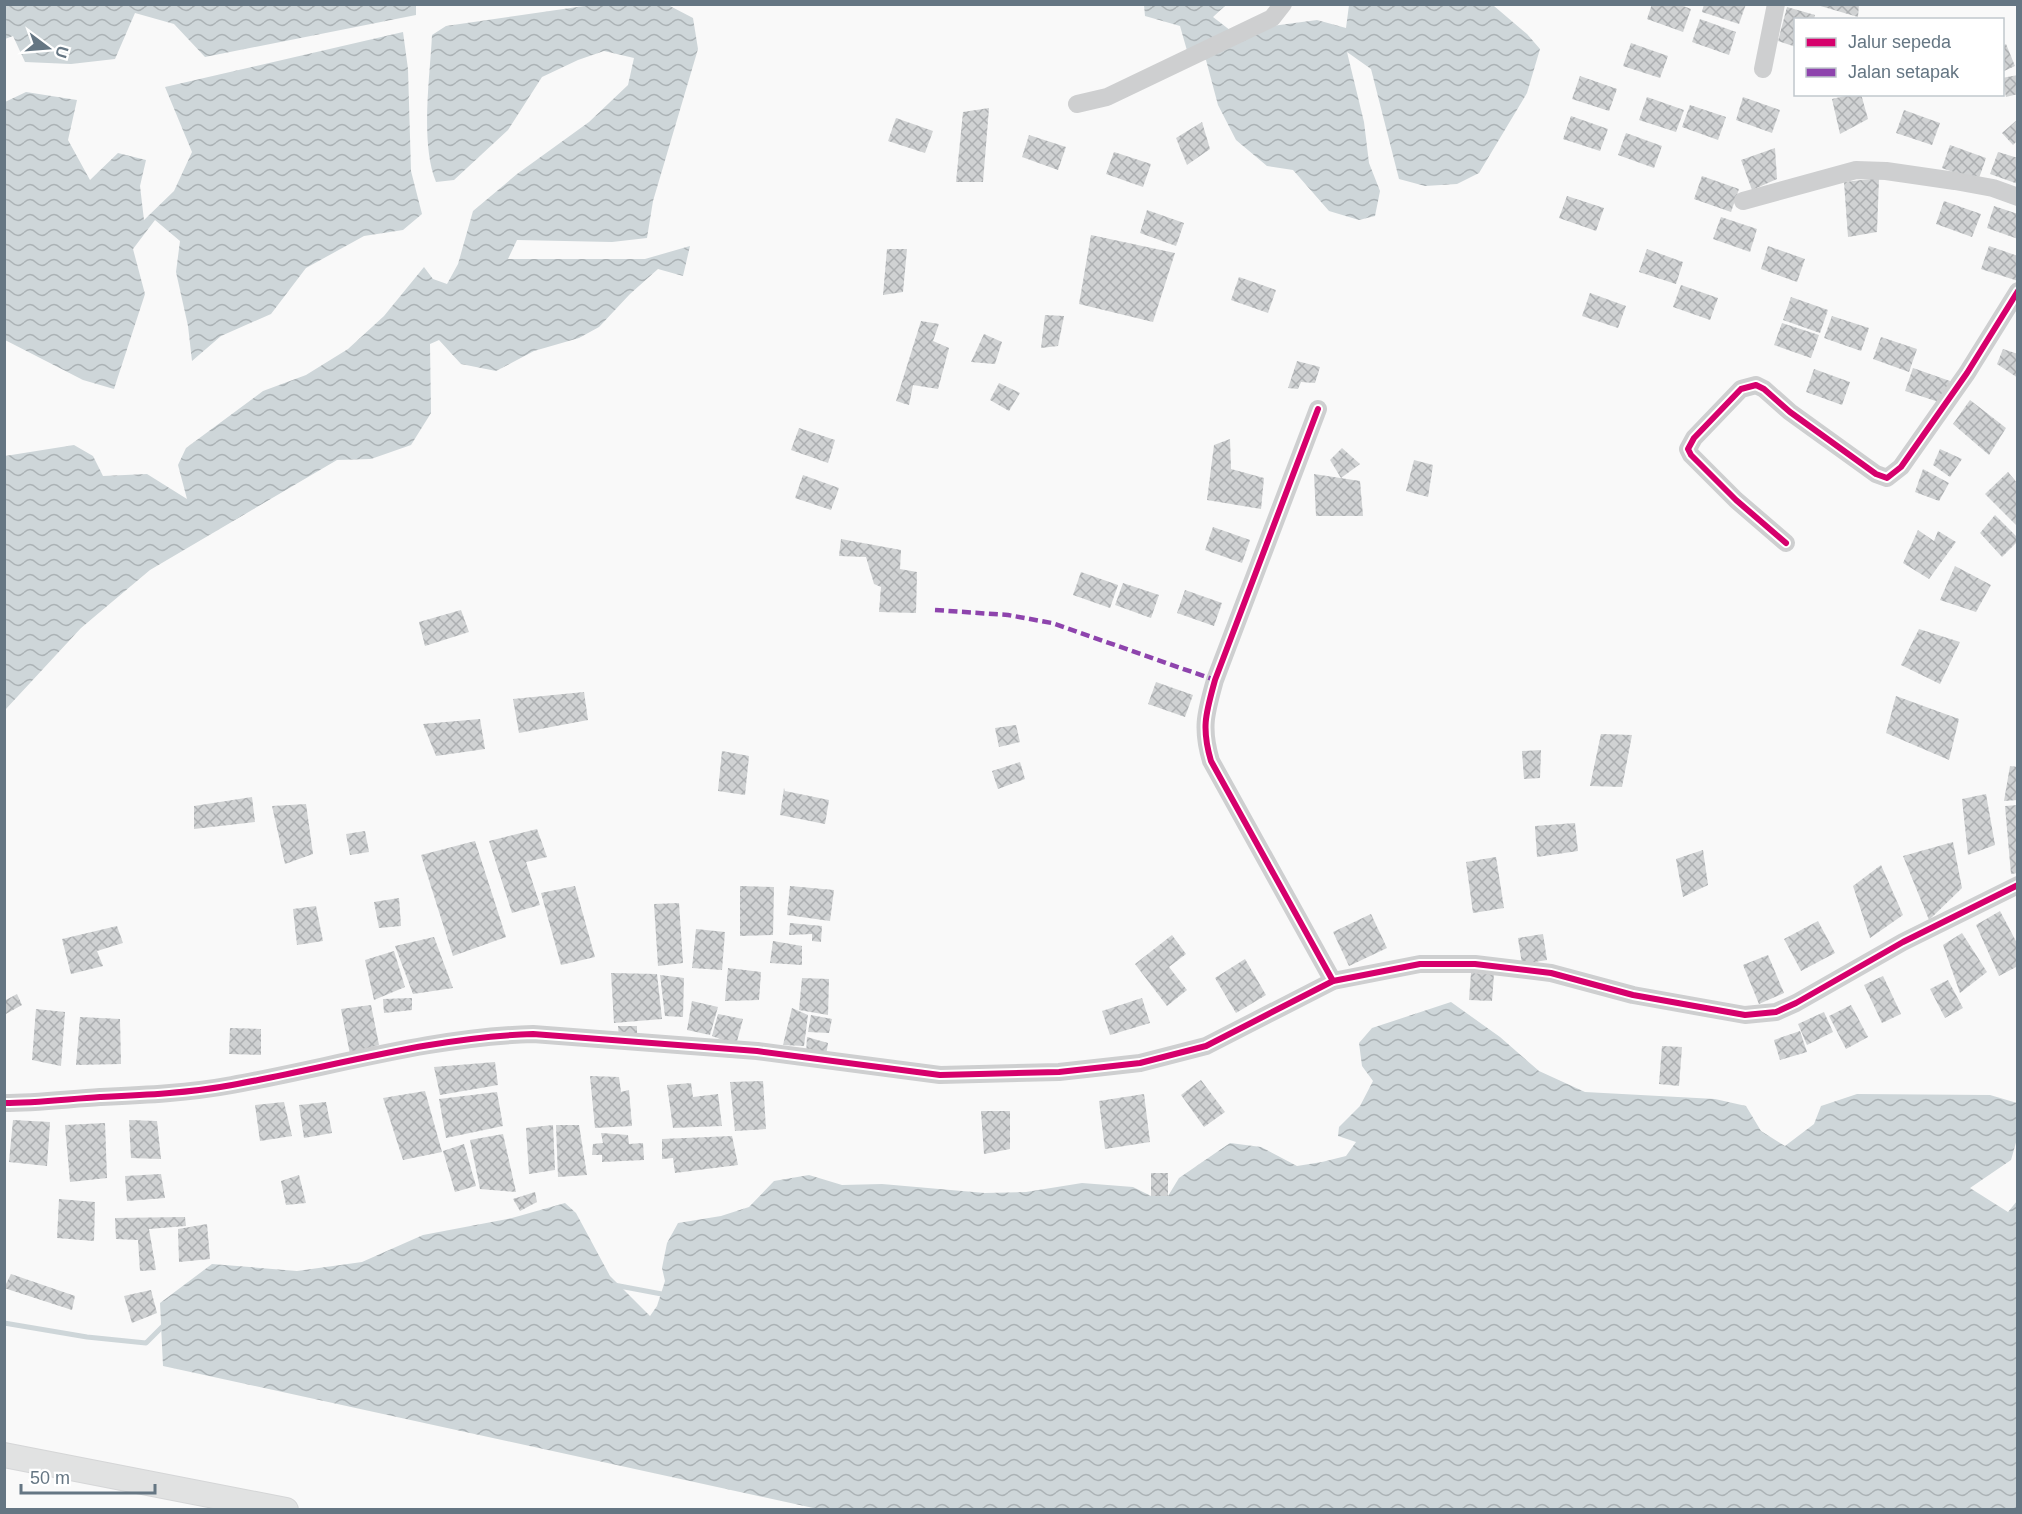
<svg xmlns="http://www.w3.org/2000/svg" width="2022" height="1514" viewBox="0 0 2022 1514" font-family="Helvetica,sans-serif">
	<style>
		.water { fill: url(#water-waves) }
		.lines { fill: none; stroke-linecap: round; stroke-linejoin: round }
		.stream { stroke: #ced6d9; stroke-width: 5 }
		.building { fill: url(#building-cross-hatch) }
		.secondary-casing { stroke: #d5d6d7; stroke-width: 26 }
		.street { stroke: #cecfd0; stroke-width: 18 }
		.secondary { stroke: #e1e2e2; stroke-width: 24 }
		.quiet { stroke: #8e44ad; stroke-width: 4.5; stroke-dasharray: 9 4.5; stroke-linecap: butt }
		.cycleway-casing { stroke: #fff; stroke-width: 10 }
		.cycleway { stroke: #d6006c; stroke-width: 6 }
	</style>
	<defs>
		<pattern id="water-waves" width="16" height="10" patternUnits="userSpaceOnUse" patternTransform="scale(1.5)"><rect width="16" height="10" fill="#ced6d9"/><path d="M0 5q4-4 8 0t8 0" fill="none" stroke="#abb2b5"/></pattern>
		<pattern id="building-cross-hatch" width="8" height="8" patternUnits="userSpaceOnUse" patternTransform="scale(1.5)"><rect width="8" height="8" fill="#d0d2d3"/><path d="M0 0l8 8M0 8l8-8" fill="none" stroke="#acafb1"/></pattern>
	</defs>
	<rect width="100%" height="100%" fill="#f9f9f9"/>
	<g class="water">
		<polygon points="5,4 416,4 416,15 205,57 174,24 135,13 115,59 71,64 25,62 13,36 5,39"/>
		<path d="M598 4 668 5 693 18 698 49 653 201 647 238 612 242 517 240 508 259H645L690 246 683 276 658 269 630 294 599 327 579 338 534 351 496 371 461 364 439 340 430 344 431 413 411 445 371 459 337 460 150 570 81 628 5 710V456L74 445 93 456 103 476 147 474 187 499 178 465 186 448 263 391 306 375 348 349 384 316 424 267 433 279 447 284 458 264 473 211 517 174 589 122 628 85 634 58 604 51 578 60 542 77 508 130 454 180 436 182C420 143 430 77 432 35L446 26Z"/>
		<polygon points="1144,5 1226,5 1213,17 1235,34 1272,26 1317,20 1346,28 1349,5 1489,5 1494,6 1527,34 1540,49 1527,93 1479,173 1457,184 1425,186 1399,179 1371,69 1347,52 1364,122 1369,163 1380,191 1375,216 1359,220 1329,211 1293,170 1267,166 1236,140 1218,105 1206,60 1188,54 1180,26 1145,16"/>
		<polygon points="403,32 408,69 411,171 422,214 403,230 364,236 306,268 271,314 221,336 192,361 188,326 176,272 180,241 155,220 133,249 145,294 114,389 83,380 5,340 5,102 26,92 77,100 68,140 90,180 118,153 146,160 140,186 144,220 174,191 192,152 165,87"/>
		<polygon points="1451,1002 1500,1037 1539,1071 1585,1092 1715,1099 1746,1106 1761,1131 1785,1146 1814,1124 1821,1106 1857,1094 1990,1095 2017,1103 2017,1139 2011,1160 1970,1188 2008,1212 2017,1201 2017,1509 818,1509 163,1366 160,1303 212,1264 297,1271 362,1262 423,1235 512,1218 565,1203 576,1213 610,1276 650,1316 657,1306 665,1281 662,1268 667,1243 678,1223 721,1216 749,1207 774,1181 809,1175 842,1185 882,1184 985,1193 1026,1192 1082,1183 1133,1187 1151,1196 1168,1196 1179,1178 1230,1143 1261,1147 1297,1166 1322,1162 1346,1156 1356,1142 1338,1136 1339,1127 1360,1106 1373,1081 1362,1066 1359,1043 1372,1028"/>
	</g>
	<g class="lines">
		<g class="stream">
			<polyline points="614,1285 667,1295"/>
			<polyline points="4,1323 87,1337 146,1343 165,1324"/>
		</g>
	</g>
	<g class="building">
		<polygon points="1652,4 1678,4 1691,9 1683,32 1647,19"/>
		<polygon points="1704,4 1746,4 1739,24 1702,12"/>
		<polygon points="1817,4 1859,4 1858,17 1817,5"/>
		<polygon points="1787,7 1815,15 1814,20 1796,20 1796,47 1778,41"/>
		<polygon points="1700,19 1736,32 1729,55 1692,42"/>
		<polygon points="1631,43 1668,56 1660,78 1623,66"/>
		<polygon points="2006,44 2015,66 2002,72 2002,46"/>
		<polygon points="2018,75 2018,94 2006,97 2002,78"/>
		<polygon points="1580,76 1617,89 1609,111 1572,99"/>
		<polygon points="1853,94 1861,94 1868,119 1840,134 1832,99"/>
		<polygon points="1647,97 1684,110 1676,132 1639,120"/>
		<polygon points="1743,97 1780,110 1772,133 1736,120"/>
		<polygon points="1690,105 1726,117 1718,140 1682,127"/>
		<polygon points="989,108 983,182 956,182 963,112"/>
		<polygon points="1904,110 1940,123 1932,145 1896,133"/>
		<polygon points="1571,116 1608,129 1600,151 1563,139"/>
		<polygon points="896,118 933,131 925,153 888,141"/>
		<polygon points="2018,119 2018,140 2013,145 2002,133"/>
		<polygon points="1202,122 1210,149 1187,165 1176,138"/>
		<polygon points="1626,133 1662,146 1654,168 1618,155"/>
		<polygon points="1029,135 1066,147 1058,170 1022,157"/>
		<polygon points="1950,145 1986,158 1978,181 1942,168"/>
		<polygon points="1775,148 1777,179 1752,190 1741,160"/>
		<polygon points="1114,152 1151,164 1143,187 1106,174"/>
		<polygon points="1998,152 2018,158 2018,184 1990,174"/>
		<polygon points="1702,176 1739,189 1731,212 1694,199"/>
		<polygon points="1879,178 1877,232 1848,237 1844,182"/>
		<polygon points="1567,196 1604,208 1596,231 1559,218"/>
		<polygon points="1944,201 1981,214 1972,237 1936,224"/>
		<polygon points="1994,206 2018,214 2018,239 1987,228"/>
		<polygon points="1147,210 1184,223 1176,246 1140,233"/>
		<polygon points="1721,217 1757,229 1750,252 1713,239"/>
		<polygon points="1091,235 1175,253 1153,322 1079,304"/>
		<polygon points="1768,246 1805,259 1797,282 1761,269"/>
		<polygon points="1989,246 2018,256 2018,281 1981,269"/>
		<polygon points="887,249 907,249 903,292 883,295"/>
		<polygon points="1647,249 1683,262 1676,284 1639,272"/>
		<polygon points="1239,277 1276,290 1268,313 1231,300"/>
		<polygon points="1681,285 1718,298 1710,320 1673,307"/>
		<polygon points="1590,293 1626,306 1618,328 1582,316"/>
		<polygon points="1791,297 1828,310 1820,333 1783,320"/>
		<polygon points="1045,315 1064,316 1058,346 1041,348"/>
		<polygon points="1832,316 1869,328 1861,351 1824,338"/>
		<polygon points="921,321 939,324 933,341 949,348 938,389 913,385 909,405 896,401"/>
		<polygon points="1782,323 1819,335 1811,358 1774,345"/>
		<polygon points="984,334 1002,342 995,364 971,362"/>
		<polygon points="1881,337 1917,349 1909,372 1873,359"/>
		<polygon points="2003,349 2018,354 2018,378 1997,364"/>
		<polygon points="1297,361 1320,367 1315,383 1301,382 1298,389 1288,388"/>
		<polygon points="1913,368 1950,381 1942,403 1905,391"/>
		<polygon points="1814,369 1850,382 1842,405 1806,392"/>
		<polygon points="999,383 1020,393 1009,411 990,400"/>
		<polygon points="1970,400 2006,428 1989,455 1953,424"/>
		<polygon points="799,428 835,440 828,463 791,450"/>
		<polygon points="1230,439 1231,469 1264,478 1261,509 1207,500 1214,445"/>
		<polygon points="1342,448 1360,464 1341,478 1330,460"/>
		<polygon points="1940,449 1962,459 1950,477 1933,465"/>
		<polygon points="1414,460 1433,465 1428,497 1406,491"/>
		<polygon points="1923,469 1949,483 1939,501 1915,492"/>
		<polygon points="2008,472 2018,484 2018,527 1985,494"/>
		<polygon points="1314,474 1360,481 1363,516 1316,516"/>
		<polygon points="803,475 839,488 831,510 795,498"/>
		<polygon points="1995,515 2018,538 2018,541 2002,557 1980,533"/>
		<polygon points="1213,527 1250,540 1242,563 1205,550"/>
		<polygon points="1918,530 1934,541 1938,531 1956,542 1929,579 1903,563"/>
		<polygon points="841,539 901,550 900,569 917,572 916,613 879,612 881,587 874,584 866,557 839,556"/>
		<polygon points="1955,566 1991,585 1976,612 1940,600"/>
		<polygon points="1081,572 1118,585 1110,608 1073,595"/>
		<polygon points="1123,583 1159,595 1151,618 1115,605"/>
		<polygon points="1185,590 1222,603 1214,626 1177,613"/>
		<polygon points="461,610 469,632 425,646 419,622"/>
		<polygon points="1919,629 1960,642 1940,684 1901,665"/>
		<polygon points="1156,682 1193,695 1185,717 1148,704"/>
		<polygon points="584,692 588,720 519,733 513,699"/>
		<polygon points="1896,696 1959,719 1949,760 1886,733"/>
		<polygon points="480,719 485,749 436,756 423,724"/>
		<polygon points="1016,725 1020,742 999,747 995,728"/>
		<polygon points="1601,734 1632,735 1622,787 1590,786"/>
		<polygon points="1541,750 1540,778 1524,779 1522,751"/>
		<polygon points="722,751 749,756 745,795 718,791"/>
		<polygon points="1020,762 1025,779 998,789 992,771"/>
		<polygon points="2010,766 2018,767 2018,800 2004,801"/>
		<polygon points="784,788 785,791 829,800 825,824 780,815"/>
		<polygon points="1986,794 1995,845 1968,855 1962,799"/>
		<polygon points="252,797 255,822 194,829 194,806"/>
		<polygon points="306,804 313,854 285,864 272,806"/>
		<polygon points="2018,805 2018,873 2011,874 2005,806"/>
		<polygon points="1575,823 1578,851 1537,857 1535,826"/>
		<polygon points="537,829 547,857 526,862 540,905 512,913 489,841"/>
		<polygon points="365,831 369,852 350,855 346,834"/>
		<polygon points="475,841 506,937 453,956 421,855"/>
		<polygon points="1953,842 1962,888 1929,920 1903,856"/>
		<polygon points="1703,850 1708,885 1683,897 1676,859"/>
		<polygon points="1496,857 1504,908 1473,913 1466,862"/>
		<polygon points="1881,865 1903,915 1870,938 1853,886"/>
		<polygon points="575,886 595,957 561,965 541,893"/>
		<polygon points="740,886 774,887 773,935 740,936"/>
		<polygon points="790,886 834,890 830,921 787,915"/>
		<polygon points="399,898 401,926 379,928 374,902"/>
		<polygon points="679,903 683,963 658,966 654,904"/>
		<polygon points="316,906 323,941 297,945 293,909"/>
		<polygon points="2000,911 2018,945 2018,966 1999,976 1976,925"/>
		<polygon points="1371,914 1387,948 1349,966 1333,932"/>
		<polygon points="1818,921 1835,953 1801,971 1784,939"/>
		<polygon points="790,923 822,926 821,942 812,941 812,934 789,935"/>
		<polygon points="117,926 123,943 97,951 103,966 71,974 62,939"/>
		<polygon points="696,929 725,932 722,970 692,968"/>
		<polygon points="1962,933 1987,972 1960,993 1943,945"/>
		<polygon points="1543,934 1547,960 1522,964 1518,938"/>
		<polygon points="1172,935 1186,954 1169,967 1187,990 1167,1006 1135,964"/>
		<polygon points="434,937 453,988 413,994 395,946"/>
		<polygon points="773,941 802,946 802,965 770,963"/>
		<polygon points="394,951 405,987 374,1000 365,960"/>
		<polygon points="1768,955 1784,993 1759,1004 1743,965"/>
		<polygon points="1245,959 1266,995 1236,1013 1215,978"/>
		<polygon points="728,968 761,972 759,1000 725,1001"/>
		<polygon points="611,973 657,974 662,1019 614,1023"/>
		<polygon points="1471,973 1494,974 1492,1001 1469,1000"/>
		<polygon points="660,975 684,978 683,1017 665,1016"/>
		<polygon points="1883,976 1901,1014 1882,1023 1864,985"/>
		<polygon points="802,978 829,979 828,1015 799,1010"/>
		<polygon points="1948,980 1963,1008 1945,1018 1930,989"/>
		<polygon points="17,994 22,1005 4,1015 4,1001"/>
		<polygon points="412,998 412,1010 384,1013 383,999"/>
		<polygon points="1142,998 1150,1023 1110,1035 1102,1011"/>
		<polygon points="692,1001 718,1007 710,1035 687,1030"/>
		<polygon points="371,1005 379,1045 350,1054 341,1009"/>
		<polygon points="1851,1005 1868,1037 1846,1049 1829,1016"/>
		<polygon points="792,1008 808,1015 804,1046 783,1045"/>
		<polygon points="36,1009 65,1012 61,1066 32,1060"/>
		<polygon points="1824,1012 1833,1032 1807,1045 1798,1024"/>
		<polygon points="718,1014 743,1019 736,1045 712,1036"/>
		<polygon points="811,1015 832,1019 829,1033 808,1032"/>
		<polygon points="80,1017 120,1019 121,1064 76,1065"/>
		<polygon points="618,1026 637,1026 637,1037 619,1037"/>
		<polygon points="230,1028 261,1029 261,1055 229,1054"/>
		<polygon points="1800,1031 1807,1052 1780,1060 1774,1040"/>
		<polygon points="807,1037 828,1043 826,1056 806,1054"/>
		<polygon points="1662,1046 1682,1047 1679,1086 1659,1084"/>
		<polygon points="495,1062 498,1085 440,1095 434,1067"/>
		<polygon points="590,1076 619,1077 621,1092 629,1090 632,1126 595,1128"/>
		<polygon points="1201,1080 1225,1112 1204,1127 1181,1095"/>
		<polygon points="763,1081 766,1129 735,1131 730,1082"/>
		<polygon points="691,1083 693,1097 718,1094 722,1126 673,1128 667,1085"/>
		<polygon points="425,1091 442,1152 403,1160 383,1098"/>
		<polygon points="497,1092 503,1126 446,1138 439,1099"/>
		<polygon points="1144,1094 1150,1142 1105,1149 1099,1101"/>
		<polygon points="284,1102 292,1136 260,1141 255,1105"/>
		<polygon points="326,1102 332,1133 304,1138 299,1105"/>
		<polygon points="981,1111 1010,1111 1010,1149 984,1154"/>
		<polygon points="13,1120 50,1122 47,1166 9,1162"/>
		<polygon points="129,1120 157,1121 161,1159 131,1158"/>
		<polygon points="105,1123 107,1178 70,1182 65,1125"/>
		<polygon points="553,1125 555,1170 529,1174 526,1128"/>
		<polygon points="556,1125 579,1125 587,1175 558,1177"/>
		<polygon points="601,1133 628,1135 629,1144 643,1143 644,1160 602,1162 602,1155 592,1155 593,1144 603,1143"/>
		<polygon points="503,1134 516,1192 480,1189 470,1140"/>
		<polygon points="732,1136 738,1165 675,1173 673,1158 662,1159 662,1139"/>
		<polygon points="464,1144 476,1186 455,1192 443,1151"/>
		<rect x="1151" y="1173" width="17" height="23"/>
		<polygon points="161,1174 165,1198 127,1201 125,1176"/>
		<polygon points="299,1175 306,1203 286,1205 281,1181"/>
		<polygon points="535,1192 537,1202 520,1211 513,1199"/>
		<polygon points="59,1199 95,1202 94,1241 57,1238"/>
		<polygon points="185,1217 186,1226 149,1229 156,1270 140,1271 138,1240 116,1239 115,1218"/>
		<polygon points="207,1224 210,1259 179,1262 178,1229"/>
		<polygon points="11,1274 75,1296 72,1310 4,1288"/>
		<polygon points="151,1290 157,1313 132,1323 124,1296"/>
	</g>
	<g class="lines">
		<defs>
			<polyline id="secondary" points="4,1455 286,1510"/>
		</defs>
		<use href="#secondary" class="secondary-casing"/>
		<g class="street">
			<polyline points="1763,69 1776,4"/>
			<polyline points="1077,104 1107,97 1272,18 1283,4"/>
			<polyline points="1743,201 1856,170 1886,171 1955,181 1993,188 2018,197"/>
			<path d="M1318 409 1215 680C1206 713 1201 727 1211 761L1333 981"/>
			<polyline points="1786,543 1736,500 1691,455 1688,449 1694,438 1741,389 1756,385 1764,389 1790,412 1876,474 1887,478 1901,467 1967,373 2018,291"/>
			<path d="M4 1103C36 1103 68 1099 100 1097 144 1095 189 1093 232 1085 332 1067 431 1037 533 1034L757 1051 940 1075 1059 1072 1140 1063 1206 1046 1333 981 1420 964H1475L1551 973 1633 995 1745 1015 1776 1012 1796 1003 1903 942 2018 885"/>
		</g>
		<use href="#secondary" class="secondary"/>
		<polyline class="quiet" points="935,610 1008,615 1052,623 1215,680"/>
		<defs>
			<g id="cycleway">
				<path d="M1318 409 1215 680C1206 713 1201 727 1211 761L1333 981"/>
				<polyline points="1786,543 1736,500 1691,455 1688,449 1694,438 1741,389 1756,385 1764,389 1790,412 1876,474 1887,478 1901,467 1967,373 2018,291"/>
				<path d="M4 1103C36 1103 68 1099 100 1097 144 1095 189 1093 232 1085 332 1067 431 1037 533 1034L757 1051 940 1075 1059 1072 1140 1063 1206 1046 1333 981 1420 964H1475L1551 973 1633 995 1745 1015 1776 1012 1796 1003 1903 942 2018 885"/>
			</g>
		</defs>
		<use href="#cycleway" class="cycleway-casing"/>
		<use href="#cycleway" class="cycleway"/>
	</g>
	<rect width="2022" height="1514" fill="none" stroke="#657683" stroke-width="12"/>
	<rect x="1794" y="18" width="210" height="78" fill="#ffffff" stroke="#c1c8cd" stroke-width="1.5"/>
	<rect x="1806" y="38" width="30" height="9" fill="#d6006c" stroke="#c1c8cd" stroke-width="1.5"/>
	<text x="1848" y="48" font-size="18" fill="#657683">Jalur sepeda</text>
	<rect x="1806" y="68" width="30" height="9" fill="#8e44ad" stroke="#c1c8cd" stroke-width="1.5"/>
	<text x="1848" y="78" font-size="18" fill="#657683">Jalan setapak</text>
	<g transform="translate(48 48) rotate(106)" stroke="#ffffff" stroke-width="4.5" paint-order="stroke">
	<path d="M0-4.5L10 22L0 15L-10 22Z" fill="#657683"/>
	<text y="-9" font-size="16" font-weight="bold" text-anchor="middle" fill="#657683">U</text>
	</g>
	<path d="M21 1484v9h134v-9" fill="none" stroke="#657683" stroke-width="3"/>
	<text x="30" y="1484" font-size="18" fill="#657683" stroke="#ffffff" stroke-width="4.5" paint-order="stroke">50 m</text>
</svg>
